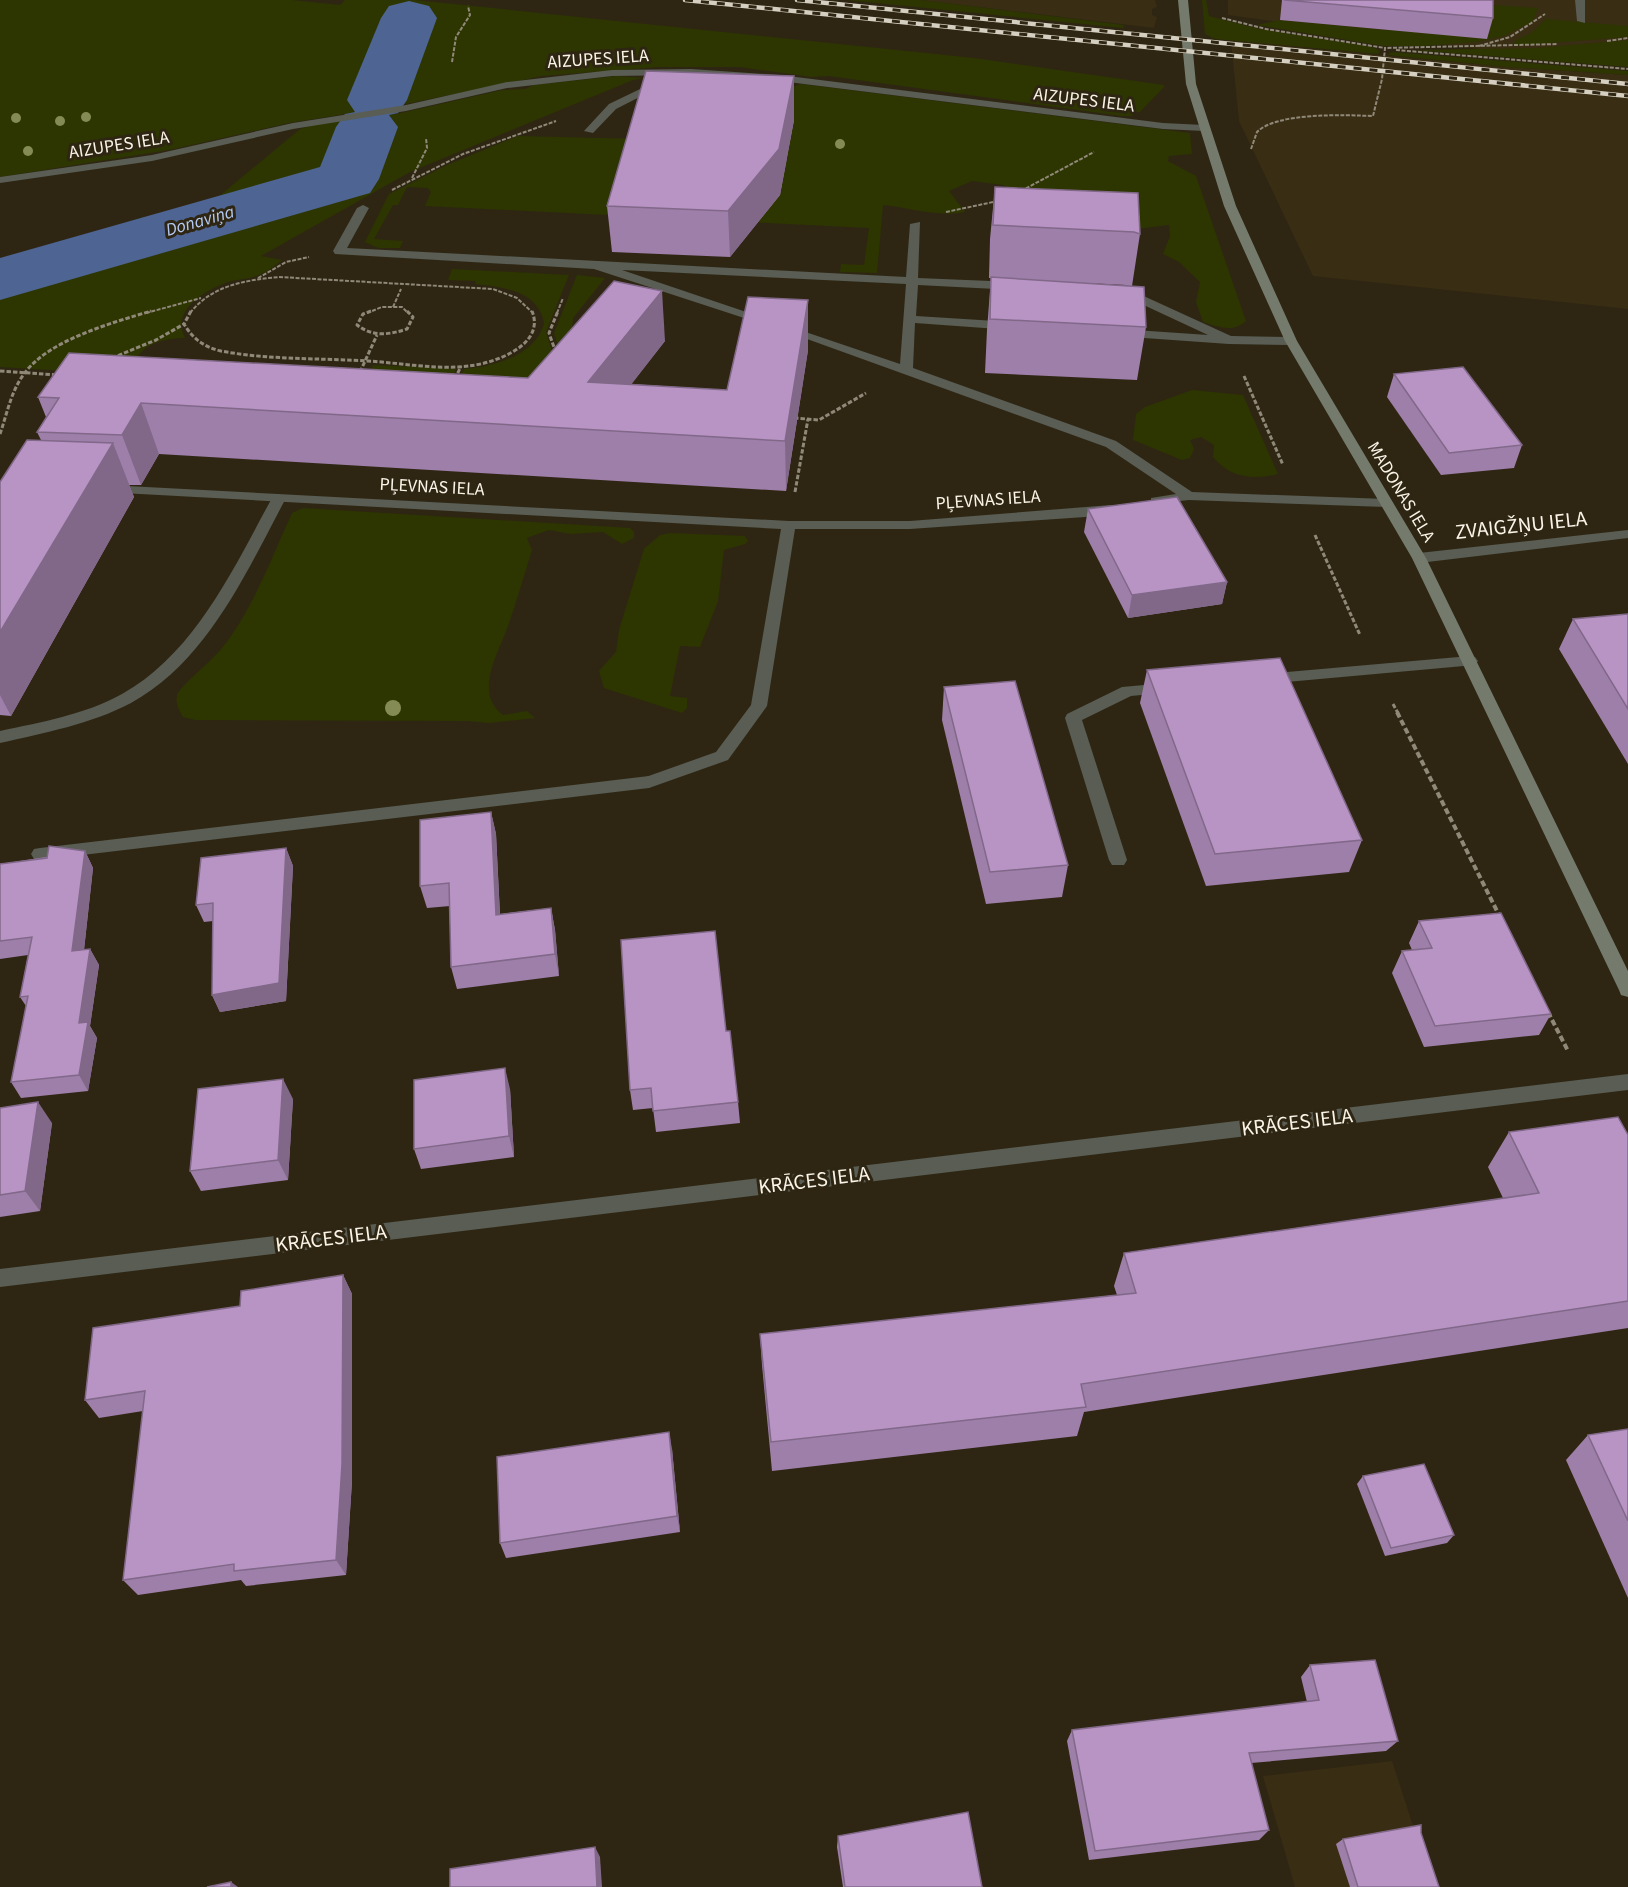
<svg xmlns="http://www.w3.org/2000/svg" width="1628" height="1887" viewBox="0 0 1628 1887" font-family="'Source Sans 3',sans-serif">
	<style>
		.built { fill: #392d13 }
		.green { fill: #2d3600 }
		.lines { fill: none; stroke-linecap: round; stroke-linejoin: round }
		.river { fill: #4e6493; fill-rule: evenodd }
		.path-far2 { stroke: #908979; stroke-width: 2; stroke-dasharray: 4 1.5; stroke-linecap: butt }
		.path-far1 { stroke: #908979; stroke-width: 3; stroke-dasharray: 4.5 2; stroke-linecap: butt }
		.path { stroke: #908979; stroke-width: 4; stroke-dasharray: 6 3; stroke-linecap: butt }
		.service { fill: #595d54; fill-rule: evenodd }
		.minor { fill: #595d54; fill-rule: evenodd }
		.secondary { fill: #747b6d; fill-rule: evenodd }
		.rail-casing { stroke: #d5cfc1; stroke-width: 4.5 }
		.rail { stroke: #2e2613; stroke-width: 3; stroke-dasharray: 8; stroke-linecap: butt }
		.tree { fill: #848b54 }
		.wall { fill: #9e7fa9; fill-rule: evenodd }
		.shaded-wall { fill: #816889 }
		.building { fill: #b894c4; stroke: #816889; stroke-width: 1.5 }
		.labels { text-anchor: middle; dominant-baseline: central; stroke-width: 6; stroke-linejoin: round; paint-order: stroke }
		.far-street-label { font-size: 18px; fill: #faf4e8; stroke: #2e2613 }
		.far-water-label { font-size: 18px; font-style: italic; fill: #b4caf5; stroke: #2e2613 }
		.street-label { font-size: 21px; fill: #faf4e8; stroke: #2e2613 }
	</style>
	<rect width="100%" height="100%" fill="#2e2613"/>
	<g class="built">
		<polygon points="920,0 1155,0 1157,7 1152,9 1152,15 1157,17 1154,28"/>
		<polygon points="1228,0 1628,0 1628,61 1515,54 1228,15"/>
		<polygon points="1231,41 1507,67 1628,75 1628,309 1313,276 1239,121"/>
		<polygon points="1392,1761 1433,1887 1295,1887 1263,1776"/>
	</g>
	<g class="green">
		<polygon points="0,0 292,0 340,5 345,0 415,0 974,58 1164,85 1164,87 1140,112 1134,113 1132,116 1122,116 828,76 811,77 740,67 659,67 542,76 396,106 289,123 169,150 0,177"/>
		<polygon points="847,0 921,0 1124,25 1123,28"/>
		<polygon points="1202,0 1206,0 1209,16 1259,29 1372,47 1380,51 1378,54 1215,39 1205,34"/>
		<polygon points="1410,0 1538,8 1533,21 1504,36 1476,42 1424,46 1384,46 1257,25 1280,20 1385,30"/>
		<polygon points="1546,19 1628,26 1628,37 1512,46 1518,39 1531,33"/>
		<polygon points="1628,40 1628,67 1415,50 1536,48"/>
		<polygon points="1392,52 1628,71 1628,75 1507,67 1387,55"/>
		<path d="M617 76 644 78 633 80 410 172 261 256 282 260C275 266 267 272 259 275 250 279 240 279 231 281 207 289 170 309 185 338 169 338 144 342 137 359L149 376 0 367V258L94 243 199 213 300 129 313 125 401 113 502 90 525 89 534 85Z"/>
		<path d="M801 84 1190 133 1192 154 1169 156 1168 161 1196 176 1246 321C1233 333 1219 327 1203 322L1196 302 1200 282 1179 262 1163 254 1170 236 1169 225 1128 230 1022 196 1003 185 972 181 949 191 965 212C935 217 912 208 883 205L877 273 840 272 841 264 864 265 869 228 425 206 431 192 428 188 407 187 398 205H393L374 239 403 241 400 248H378L365 242 389 194 447 165 518 136 642 139Z"/>
		<path d="M452 269 569 275 546 332 559 374 549 394 455 387 464 369C492 367 536 356 544 323 538 290 502 287 475 284L476 281 448 280Z"/>
		<polygon points="577,275 605,278 573,318 568,382 740,391 740,394 765,396 761,412 559,400 561,394 557,394 566,375 554,333"/>
		<polygon points="373,365 456,369 448,388 362,388"/>
		<path d="M1192 390 1243 395 1278 474C1253 480 1230 478 1213 457L1214 445 1201 437 1190 440 1194 449 1190 458 1182 460 1133 440 1136 414 1145 407Z"/>
		<path d="M303 508 630 528 634 532V538L622 544 603 532 570 534 549 530 527 538 532 550C524 575 517 601 508 626 499 652 473 693 503 715L527 711 535 718 489 723 467 721 195 720 183 717C179 710 175 703 177 695 180 686 213 660 222 648 253 609 271 559 292 513Z"/>
		<polygon points="671,533 745,536 748,541 745,544 724,550 718,601 700,647 680,646 670,696 687,698 687,708 682,713 604,688 599,671 616,652 619,630 644,549 660,535"/>
	</g>
	<g class="lines">
		<polygon class="river" points="409,1 429,6 437,18 407,100 398,113 389,115 398,127 379,179 370,193 0,300 0,258 320,167 336,127 345,114 355,112 347,100 381,18 389,6"/>
		<g class="path-far2">
			<polyline points="1222,18 1266,29 1385,48"/>
			<polyline points="1607,41 1628,38"/>
			<polyline points="1479,46 1510,37 1545,14"/>
			<polyline points="1396,50 1628,69"/>
			<polyline points="452,62 456,37 470,15 468,6"/>
			<path d="M1251 149 1257 132C1277 112 1345 115 1373 116L1382 79 1385 48 1558 44"/>
			<polyline points="412,178 427,148 426,138"/>
			<polyline points="392,190 463,154 556,121"/>
			<polyline points="1021,191 1094,152"/>
			<polyline points="946,212 998,201"/>
			<polyline points="258,278 286,262 309,257"/>
			<polyline points="393,307 401,289"/>
			<polyline points="146,313 201,298"/>
			<path d="M190 313C212 285 246 280 279 277L493 289 517 298 533 313"/>
			<polyline points="367,313 382,307 402,307 408,313"/>
			<polyline points="557,313 563,298"/>
		</g>
		<g class="path-far1">
			<path d="M191 311 184 324C193 339 204 347 221 351 268 360 319 358 368 361 401 363 436 370 469 366 495 363 546 345 532 311"/>
			<path d="M371 311 363 314 357 325C373 337 388 335 407 329L413 317 407 311"/>
			<polyline points="556,353 549,333 558,311"/>
			<polyline points="112,358 156,340 184,324"/>
			<polyline points="0,371 58,375"/>
			<polyline points="360,372 377,335"/>
			<polyline points="1244,376 1283,465"/>
			<polyline points="455,379 461,366"/>
			<polyline points="794,418 819,420 866,393"/>
			<path d="M0 434C7 414 11 391 24 374 48 340 112 323 151 311"/>
			<polyline points="795,492 808,419"/>
			<polyline points="1315,535 1360,635"/>
			<polyline points="1393,704 1398,713"/>
		</g>
		<g class="path">
			<polyline points="1397,712 1500,917"/>
			<polyline points="1548,1012 1568,1051"/>
		</g>
		<g class="service">
			<polygon points="1575,0 1585,0 1585,23 1577,21"/>
			<polygon points="663,78 667,79 667,83 616,109 593,133 584,131 609,104"/>
			<path d="M279 494 286 498C247 571 207 662 131 703 91 724 44 733 0 743V731C41 722 84 715 122 694 195 653 233 569 272 498Z"/>
			<polygon points="1470,656 1475,657 1478,661 1475,665 1265,684 1257,679 1265,674"/>
			<polygon points="1166,683 1172,684 1174,688 1172,692 1131,696 1082,720 1127,860 1124,865 1112,865 1109,860 1065,718 1067,714 1122,687"/>
			<polygon points="649,776 657,782 649,788 40,860 34,859 31,854 34,849 40,848"/>
		</g>
		<g class="minor">
			<polygon points="691,69 780,75 1163,123 1204,125 1209,128 1204,131 1163,129 780,81 691,75 612,76 507,88 406,111 293,129 152,161 0,183 0,177 152,155 293,123 406,105 507,82 612,70"/>
			<path d="M363 205 369 208 347 248 906 277 910 224 920 222 918 278 1015 282 1021 286 1015 290 918 285 916 316 1012 322 1018 326 1012 330 915 323 913 368 1116 441 1192 492 1386 499 1393 503 1386 507 1189 500 1151 504V498L1176 494 1106 447 796 335 594 269 335 254 333 251 357 208ZM622 270 906 284 900 364Z"/>
			<polygon points="1124,287 1231,336 1291,337 1297,341 1291,345 1229,344 1116,336 1114,333 1120,329 1208,335 1120,294 1118,291"/>
			<polygon points="108,485 789,521 910,521 1111,505 1118,509 1111,513 1085,517 910,529 795,529 767,706 728,760 649,788 643,786 641,782 643,778 716,752 751,705 781,529 103,492 103,486"/>
			<polygon points="1628,530 1628,538 1419,563 1412,558 1419,553"/>
			<polygon points="1628,1074 1628,1090 0,1287 0,1269"/>
		</g>
		<polygon class="secondary" points="1178,0 1188,0 1196,84 1236,206 1297,341 1426,558 1628,971 1628,997 1621,995 1619,990 1412,558 1285,341 1224,206 1186,84"/>
		<defs>
			<g id="rail">
				<polyline points="685,0 1628,96"/>
				<polyline points="797,0 1628,84"/>
			</g>
		</defs>
		<use href="#rail" class="rail-casing"/>
		<use href="#rail" class="rail"/>
	</g>
	<g class="tree">
		<circle cx="86" cy="117" r="5"/>
		<circle cx="16" cy="118" r="5"/>
		<circle cx="60" cy="121" r="5"/>
		<circle cx="840" cy="144" r="5"/>
		<circle cx="28" cy="151" r="5"/>
		<circle cx="393" cy="708" r="8"/>
	</g>
	<g class="wall">
		<polygon points="1282,0 1493,0 1493,18 1487,39 1280,20"/>
		<polygon points="794,76 794,120 780,195 730,257 612,252 607,206"/>
		<path d="M995 187 1138 193 1140 234 1132 286 1146 327 1137 380 985 373 987 330 991 278H989L990 239ZM1086 283 1126 285 1128 286Z"/>
		<polygon points="808,300 808,350 786,491 159,454 141,485 129,485 134,497 11,716 0,715 0,482 41,440 37,432 46,417 38,397 528,378 665,341 631,384 727,390"/>
		<polygon points="1394,374 1522,445 1514,468 1441,475 1387,397"/>
		<polygon points="1088,509 1227,582 1222,604 1128,618 1084,532"/>
		<polygon points="1628,614 1628,764 1559,649 1573,619"/>
		<polygon points="1147,670 1362,840 1349,872 1206,886 1140,703"/>
		<polygon points="944,687 1068,865 1062,897 986,904 942,720"/>
		<polygon points="491,812 496,834 500,914 551,908 555,930 559,976 457,989 451,967 450,906 427,908 420,886"/>
		<polygon points="286,848 293,866 286,1001 220,1012 212,995 213,921 204,922 196,905"/>
		<polygon points="85,851 93,868 84,950 90,949 99,965 90,1026 97,1038 88,1091 21,1098 11,1082 26,1006 20,997 28,955 0,959 0,864"/>
		<polygon points="1419,921 1551,1014 1539,1035 1424,1047 1392,973 1402,951 1412,950 1409,943"/>
		<polygon points="726,1031 738,1102 740,1123 656,1132 653,1108 633,1110 630,1090"/>
		<polygon points="510,1089 514,1157 421,1169 414,1149"/>
		<polygon points="293,1099 288,1180 201,1191 190,1171"/>
		<polygon points="0,1108 52,1123 40,1211 0,1217"/>
		<polygon points="1509,1132 1628,1135 1628,1328 1084,1412 1077,1436 772,1471 762,1365 760,1334 1117,1295 1114,1286 1124,1253 1503,1198 1488,1167"/>
		<polygon points="343,1275 352,1294 352,1481 346,1575 246,1586 241,1580 138,1595 123,1580 143,1411 99,1418 85,1400 240,1306"/>
		<polygon points="1628,1429 1628,1598 1566,1460 1588,1435"/>
		<polygon points="672,1449 680,1532 506,1558 500,1543"/>
		<polygon points="1363,1476 1454,1535 1447,1543 1385,1556 1357,1484"/>
		<polygon points="1310,1665 1398,1741 1386,1751 1251,1763 1269,1830 1259,1840 1089,1860 1067,1741 1072,1730 1307,1702 1301,1677"/>
		<polygon points="1421,1833 1439,1887 1350,1887 1336,1844 1343,1839"/>
		<polygon points="838,1836 982,1887 843,1887 837,1847"/>
	</g>
	<g class="shaded-wall">
		<polygon points="794,76 794,120 780,195 730,257 728,211"/>
		<polygon points="662,291 665,341 596,430 588,382"/>
		<polygon points="808,300 808,350 786,491 785,441"/>
		<polygon points="141,403 159,454 141,485 122,435"/>
		<polygon points="113,443 134,497 11,716 0,695 0,632"/>
		<polygon points="1227,582 1222,604 1128,618 1132,595"/>
		<polygon points="491,812 496,834 501,937 496,915"/>
		<polygon points="286,848 293,866 286,1001 220,1012 212,995"/>
		<polygon points="85,851 93,868 82,968 72,951"/>
		<polygon points="551,908 555,930 559,976 555,954"/>
		<polygon points="90,949 99,965 90,1026 97,1038 88,1091 79,1075 79,1023"/>
		<polygon points="505,1068 510,1089 514,1157 509,1136"/>
		<polygon points="283,1079 293,1099 288,1180 278,1160"/>
		<polygon points="38,1102 52,1123 40,1211 25,1191"/>
		<polygon points="343,1275 352,1294 352,1481 346,1575 336,1560"/>
		<polygon points="669,1432 672,1449 680,1532 677,1516"/>
		<polygon points="595,1847 600,1857 602,1887 597,1887"/>
		<polygon points="231,1882 238,1887 231,1887"/>
	</g>
	<g class="building">
		<polygon points="1284,0 1493,0 1493,18"/>
		<polygon points="646,71 794,76 779,149 728,211 607,206"/>
		<polygon points="995,187 1138,193 1140,234 1134,232 993,225"/>
		<polygon points="991,277 1144,287 1146,327 990,319"/>
		<polygon points="614,281 662,291 588,382 727,390 748,297 808,300 785,441 141,403 122,435 37,432 59,398 38,397 69,353 528,378"/>
		<polygon points="1463,367 1522,445 1449,453 1394,374"/>
		<polygon points="27,440 113,443 0,632 0,482"/>
		<polygon points="1177,497 1227,582 1132,595 1088,509"/>
		<polygon points="1628,614 1628,709 1573,619"/>
		<polygon points="1280,658 1362,840 1215,854 1147,670"/>
		<polygon points="1015,681 1068,865 990,872 944,687"/>
		<polygon points="491,812 496,915 551,908 555,954 451,967 449,883 420,886 420,820"/>
		<polygon points="49,846 85,851 72,951 90,949 79,1023 88,1022 79,1075 11,1082 28,996 20,997 32,937 0,941 0,864 47,858"/>
		<polygon points="286,848 279,983 212,995 213,903 196,905 201,858"/>
		<polygon points="1501,913 1551,1014 1435,1026 1402,951 1432,948 1419,921"/>
		<polygon points="715,931 726,1031 730,1031 738,1102 653,1111 651,1088 630,1090 621,940"/>
		<polygon points="505,1068 509,1136 414,1149 414,1080"/>
		<polygon points="283,1079 278,1160 190,1171 198,1089"/>
		<polygon points="38,1102 25,1191 0,1195 0,1108"/>
		<polygon points="1618,1117 1628,1135 1628,1301 1081,1384 1086,1407 771,1442 760,1334 1136,1293 1124,1253 1539,1193 1509,1132"/>
		<polygon points="343,1275 342,1464 336,1560 234,1571 234,1564 123,1580 145,1391 85,1400 93,1328 240,1306 241,1291"/>
		<polygon points="1628,1429 1628,1521 1588,1435"/>
		<polygon points="669,1432 677,1516 500,1543 497,1457"/>
		<polygon points="1424,1464 1454,1535 1391,1548 1363,1476"/>
		<polygon points="1375,1660 1398,1741 1249,1753 1269,1830 1095,1851 1072,1730 1319,1700 1310,1665"/>
		<polygon points="968,1812 982,1887 845,1887 838,1836"/>
		<polygon points="1421,1825 1421,1833 1439,1887 1358,1887 1343,1839"/>
		<polygon points="595,1847 597,1887 450,1887 450,1869"/>
		<polygon points="231,1882 231,1887 207,1887"/>
	</g>
	<g class="labels">
		<g class="far-street-label">
			<text transform="translate(598 59) rotate(-4)">AIZUPES IELA</text>
			<text transform="translate(1084 100) rotate(7)">AIZUPES IELA</text>
			<text transform="translate(119 145) rotate(-9)">AIZUPES IELA</text>
			<text transform="translate(432 487) rotate(3)">PĻEVNAS IELA</text>
			<text transform="translate(1401 492) rotate(59)">MADONAS IELA</text>
			<text transform="translate(988 500) rotate(-4)">PĻEVNAS IELA</text>
		</g>
		<g class="far-water-label">
			<text transform="translate(200 221) rotate(-16)">Donaviņa</text>
		</g>
		<g class="street-label">
			<text transform="translate(1521 525) rotate(-6)">ZVAIGŽŅU IELA</text>
			<text transform="translate(1297 1122) rotate(-7)">KRĀCES IELA</text>
			<text transform="translate(814 1180) rotate(-7)">KRĀCES IELA</text>
			<text transform="translate(331 1238) rotate(-7)">KRĀCES IELA</text>
		</g>
	</g>
</svg>
